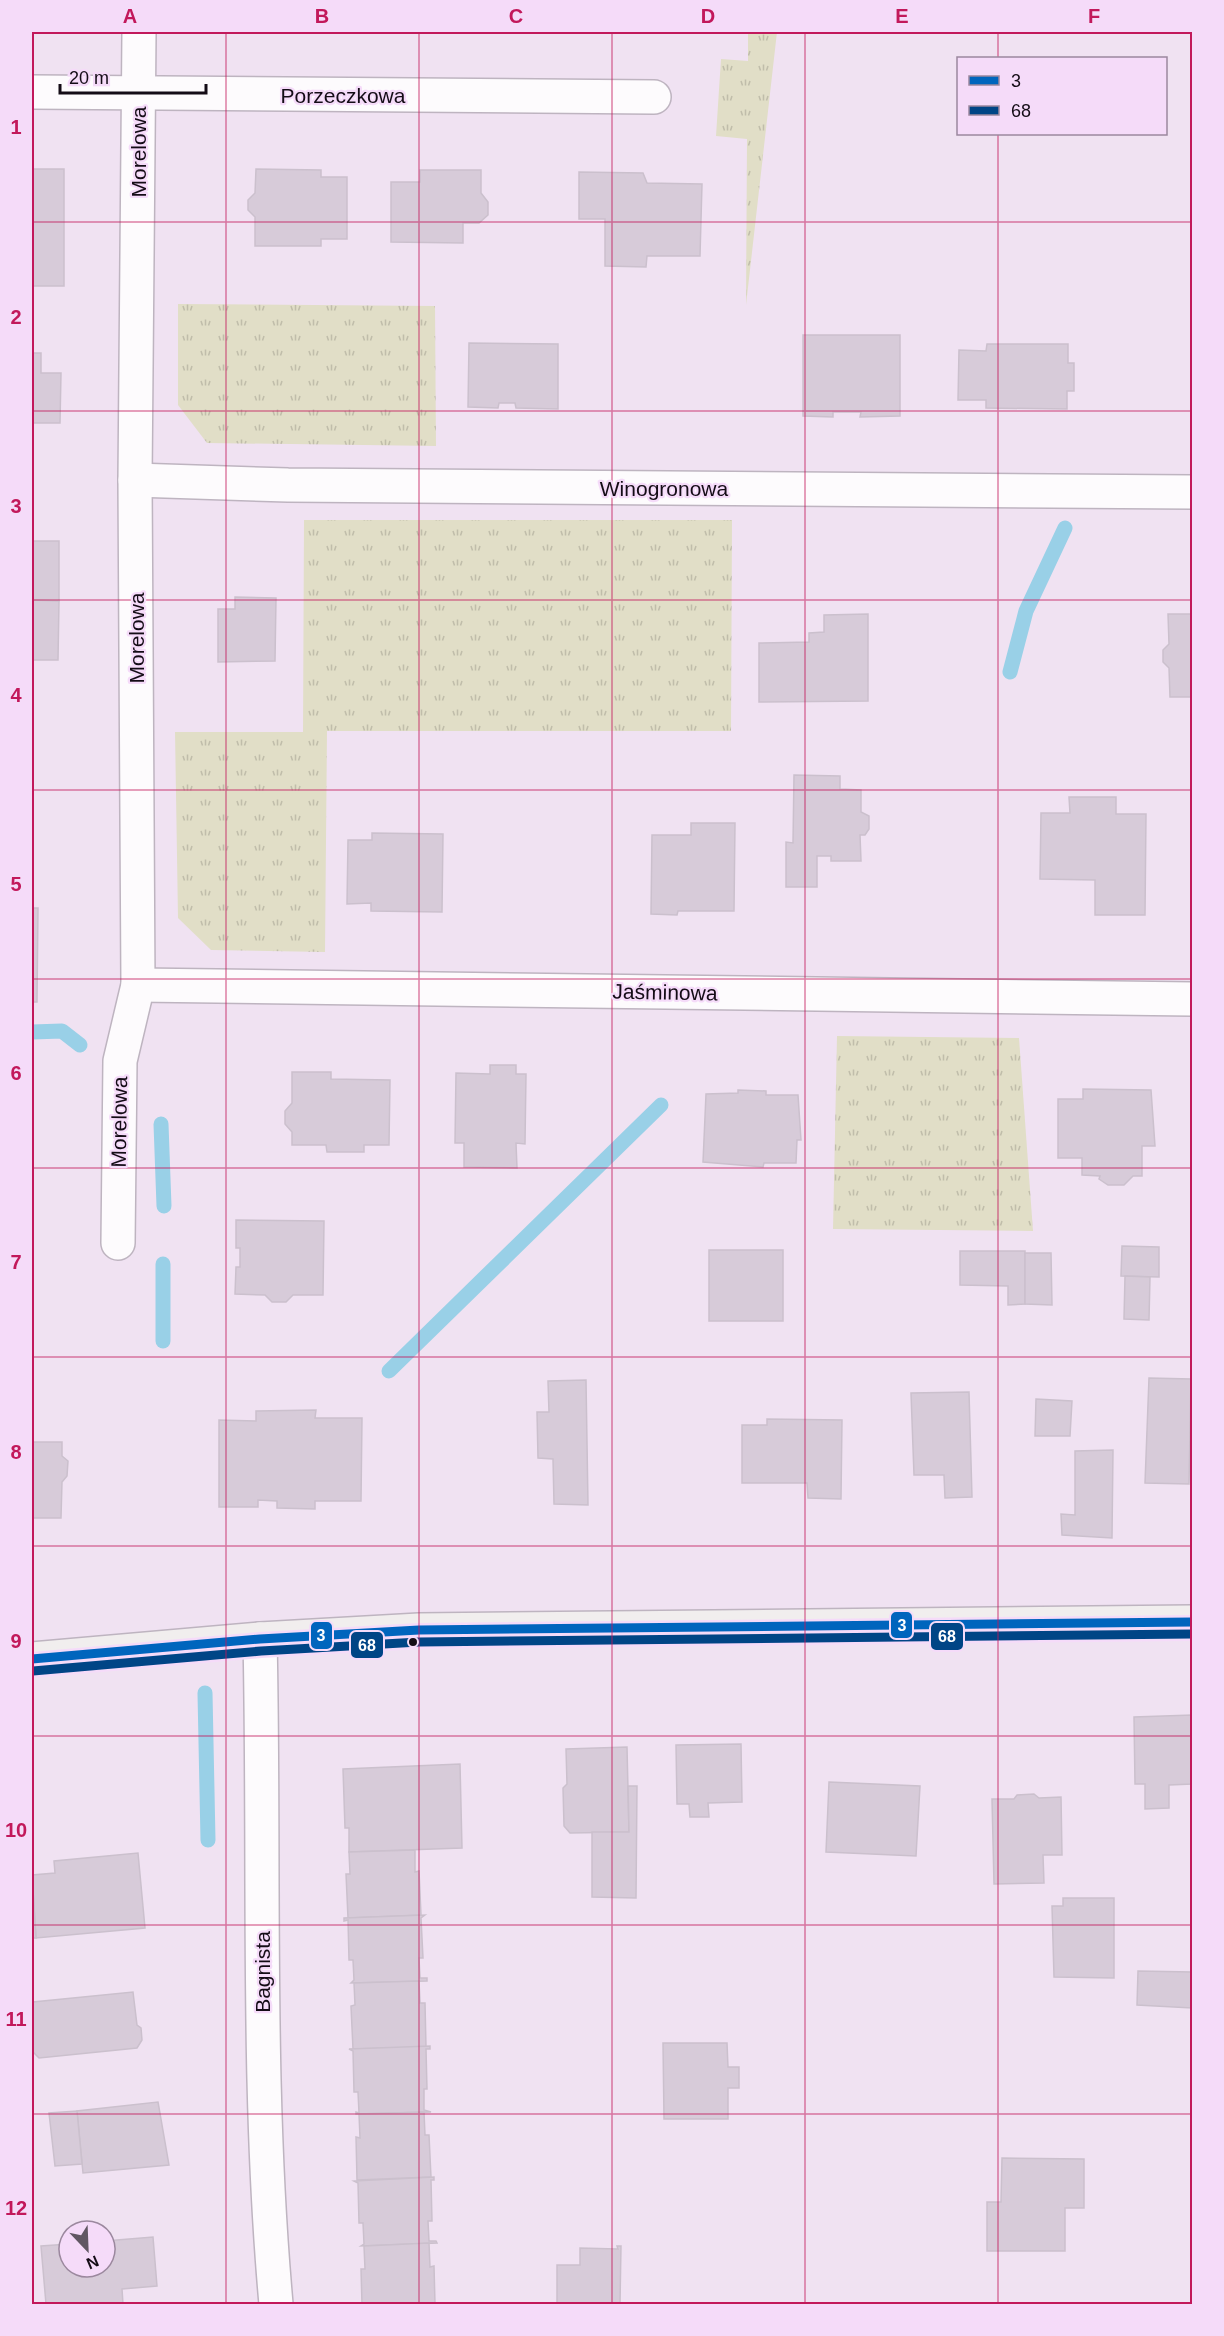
<svg xmlns="http://www.w3.org/2000/svg" width="1224" height="2336" viewBox="0 0 1224 2336" font-family="Arial,sans-serif">
	<style>
		.grass { fill: url(#grass-tufts) }
		.lines { fill: none; stroke-linecap: round; stroke-linejoin: round }
		.stream { stroke: #99d0e7; stroke-width: 15 }
		.building { fill: #d7cbd9; stroke: #cbc0cd; stroke-width: 1.5 }
		.street-casing { stroke: #beb4c0; stroke-width: 36 }
		.secondary-casing { stroke: #beb4c0; stroke-width: 36 }
		.street { stroke: #fdfbfd; stroke-width: 33 }
		.secondary { stroke: #f1eeee; stroke-width: 33 }
		.bus-1-casing { stroke: #f5dbf9; stroke-width: 14 }
		.bus-2-casing { stroke: #f5dbf9; stroke-width: 14 }
		.bus-1 { stroke: #0065bd; stroke-width: 9 }
		.bus-2 { stroke: #004586; stroke-width: 9 }
		.grid { fill: none; stroke: #c2185b; stroke-width: 1.5; stroke-opacity: 0.55 }
		.bus-dot { fill: #140c16; stroke: #f5dbf9; stroke-width: 2 }
		.labels { text-anchor: middle; dominant-baseline: central; stroke-width: 4.5; stroke-linejoin: round; paint-order: stroke }
		.street-label { font-size: 21px; fill: #140c16; stroke: #f5dbf9 }
		.line-badge { stroke: #f5dbf9; stroke-width: 2 }
		.badge-label { font-size: 16px; text-anchor: middle; font-weight: bold; fill: #fff }
		.neatline { fill: none; stroke: #c2185b; stroke-width: 2 }
		.grid-label { font-size: 20px; text-anchor: middle; font-weight: bold; fill: #c2185b }
	</style>
	<defs>
		<pattern id="grass-tufts" width="24" height="20" patternUnits="userSpaceOnUse" patternTransform="scale(1.5)"><rect width="24" height="20" fill="#e1dec7"/><path d="M3 7l-1-3M5 7V3M7 7l1-3M15 17l-1-3M17 17v-4M19 17l1-3" fill="none" stroke="#c0bdaa"/></pattern>
	</defs>
	<rect width="100%" height="100%" fill="#f0e2f2"/>
	<g class="grass">
		<polygon points="748,32 777,32 746,305 747,139 716,136 721,59 748,61"/>
		<polygon points="178,304 435,306 436,446 207,443 178,405"/>
		<polygon points="304,520 732,520 731,731 327,731 325,952 211,950 178,918 175,732 303,732"/>
		<polygon points="837,1036 1019,1038 1033,1231 833,1229"/>
	</g>
	<g class="lines">
		<g class="stream">
			<polyline points="1010,672 1026,611 1065,528"/>
			<polyline points="32,1032 62,1031 80,1045"/>
			<polyline points="161,1124 164,1206"/>
			<polyline points="163,1264 163,1341"/>
			<polyline points="389,1371 661,1105"/>
			<polyline points="205,1693 208,1840"/>
		</g>
	</g>
	<g class="building">
		<rect x="32" y="169" width="32" height="117"/>
		<polygon points="256,169 321,170 321,177 347,177 347,239 321,239 321,246 255,246 255,217 248,210 248,200 255,193"/>
		<polygon points="420,170 481,170 481,193 488,202 488,215 479,223 463,223 463,243 391,242 391,182 420,182"/>
		<polygon points="579,172 643,173 647,183 702,184 700,256 647,256 646,267 605,266 605,219 579,219"/>
		<polygon points="803,335 900,335 900,416 860,417 861,412 833,412 833,417 803,416"/>
		<polygon points="469,343 558,344 558,409 516,408 515,403 499,403 498,408 468,407"/>
		<polygon points="987,344 1068,344 1068,363 1074,363 1074,391 1067,391 1067,409 986,408 986,400 958,400 959,350 986,351"/>
		<polygon points="32,353 41,353 41,373 61,373 60,423 32,423"/>
		<polygon points="32,541 59,541 59,601 32,600"/>
		<polygon points="235,597 276,598 275,661 218,662 218,609 235,609"/>
		<polygon points="32,600 59,601 58,660 32,660"/>
		<polygon points="868,614 868,701 759,702 759,643 809,642 809,633 824,632 824,615"/>
		<polygon points="1168,614 1192,614 1192,697 1170,697 1169,668 1163,662 1163,650 1169,644"/>
		<polygon points="794,775 840,776 840,789 861,790 861,812 869,816 869,829 865,835 860,835 861,861 831,861 831,856 817,856 817,887 786,887 786,842 793,843"/>
		<polygon points="1069,797 1116,797 1116,814 1146,814 1145,915 1095,915 1095,880 1040,879 1041,813 1070,813"/>
		<polygon points="691,823 735,823 734,911 678,911 677,915 651,914 652,835 691,835"/>
		<polygon points="372,833 443,834 442,912 371,911 371,903 347,904 348,840 372,840"/>
		<polygon points="32,908 38,908 37,1002 32,1002"/>
		<polygon points="490,1065 516,1065 516,1074 526,1074 525,1144 516,1143 517,1168 464,1167 464,1143 455,1143 456,1073 490,1074"/>
		<polygon points="292,1072 331,1072 331,1079 390,1080 389,1145 364,1145 364,1152 327,1152 326,1145 292,1145 292,1132 285,1124 285,1111 292,1103"/>
		<polygon points="1083,1089 1151,1090 1155,1146 1142,1146 1142,1176 1133,1176 1124,1185 1108,1185 1099,1179 1100,1176 1082,1175 1082,1158 1058,1158 1058,1099 1083,1099"/>
		<polygon points="738,1090 766,1091 766,1095 798,1095 801,1140 797,1140 796,1163 764,1163 763,1167 703,1162 706,1094 738,1093"/>
		<polygon points="236,1220 324,1221 323,1295 293,1295 286,1302 272,1302 265,1295 235,1294 236,1267 240,1267 240,1248 236,1248"/>
		<polygon points="1122,1246 1159,1247 1159,1277 1121,1276"/>
		<rect x="709" y="1250" width="74" height="71"/>
		<polygon points="960,1251 1025,1251 1025,1304 1008,1305 1008,1286 960,1285"/>
		<polygon points="1025,1253 1051,1253 1052,1305 1025,1304"/>
		<polygon points="1125,1276 1150,1277 1149,1320 1124,1319"/>
		<polygon points="1149,1378 1191,1379 1189,1484 1145,1483"/>
		<polygon points="586,1380 588,1505 554,1504 553,1459 538,1458 537,1412 549,1412 548,1381"/>
		<polygon points="969,1392 972,1497 945,1498 944,1475 914,1475 911,1393"/>
		<polygon points="1036,1399 1072,1401 1070,1436 1035,1436"/>
		<polygon points="316,1410 315,1418 362,1418 361,1501 315,1501 315,1509 277,1508 277,1501 258,1500 258,1507 219,1507 219,1420 256,1421 256,1411"/>
		<polygon points="767,1419 842,1420 841,1499 808,1498 807,1483 742,1483 742,1425 767,1425"/>
		<polygon points="32,1442 62,1442 62,1456 68,1461 67,1476 62,1482 61,1518 32,1518"/>
		<polygon points="1113,1450 1112,1538 1062,1535 1061,1514 1075,1515 1075,1451"/>
		<polygon points="1192,1715 1192,1784 1169,1785 1169,1808 1145,1809 1145,1784 1135,1784 1134,1717"/>
		<polygon points="741,1744 742,1802 708,1803 709,1817 690,1817 689,1804 677,1804 676,1745"/>
		<polygon points="627,1747 629,1832 570,1833 564,1826 563,1788 567,1784 566,1749"/>
		<polygon points="460,1764 462,1848 349,1852 349,1828 345,1828 343,1769"/>
		<polygon points="829,1782 920,1786 916,1856 826,1852"/>
		<polygon points="628,1786 637,1786 636,1898 592,1897 592,1832 629,1832"/>
		<polygon points="1034,1794 1039,1798 1061,1797 1062,1855 1043,1855 1044,1883 994,1884 992,1799 1014,1799 1017,1795"/>
		<polygon points="415,1850 415,1872 419,1871 421,1915 348,1918 346,1874 350,1874 349,1852"/>
		<polygon points="138,1853 145,1928 36,1938 32,1875 55,1873 54,1861"/>
		<polygon points="32,1875 36,1938 32,1938"/>
		<polygon points="1063,1898 1114,1898 1114,1978 1054,1977 1052,1906 1063,1906"/>
		<polygon points="425,1915 421,1918 423,1958 419,1958 420,1978 427,1978 427,1981 351,1983 354,1980 353,1960 349,1960 348,1920 344,1921 344,1918"/>
		<polygon points="1138,1971 1192,1972 1192,2008 1137,2005"/>
		<polygon points="419,1981 420,2003 425,2003 426,2047 353,2049 351,2006 355,2005 354,1983"/>
		<polygon points="133,1992 137,2025 141,2028 142,2040 137,2048 39,2058 32,2051 33,2002"/>
		<polygon points="663,2043 727,2043 728,2067 739,2067 739,2088 728,2088 728,2119 664,2119"/>
		<polygon points="430,2046 430,2049 426,2049 427,2089 424,2089 424,2110 431,2112 356,2114 356,2112 359,2113 358,2092 354,2092 353,2051 349,2049"/>
		<polygon points="158,2102 169,2165 83,2173 77,2111"/>
		<polygon points="77,2111 82,2164 55,2166 49,2113"/>
		<polygon points="424,2112 425,2135 429,2135 431,2177 357,2180 356,2137 360,2138 359,2114"/>
		<polygon points="1002,2158 1084,2159 1084,2208 1065,2208 1065,2251 987,2251 987,2202 1001,2202"/>
		<polygon points="434,2177 434,2180 431,2180 432,2221 428,2221 429,2241 436,2241 437,2243 361,2246 364,2244 363,2223 359,2223 358,2183 354,2181"/>
		<polygon points="153,2237 157,2286 122,2289 123,2304 46,2304 41,2246 69,2244 69,2267 105,2267 105,2241"/>
		<polygon points="429,2243 430,2267 434,2266 435,2304 362,2304 361,2269 365,2269 364,2246"/>
		<polygon points="617,2246 621,2246 620,2304 557,2304 557,2265 580,2265 580,2248 618,2249"/>
	</g>
	<g class="lines">
		<defs>
			<g id="street">
				<polyline points="32,92 654,97"/>
				<polyline points="135,480 288,485 1192,492"/>
				<polyline points="138,985 1192,999"/>
				<polyline points="118,1243 120,1061 138,985 135,480 139,32"/>
				<path d="M260 1639C265 1861 256 2083 276 2304"/>
			</g>
			<polyline id="secondary" points="32,1659 260,1639 419,1630 1192,1622"/>
		</defs>
		<use href="#street" class="street-casing"/>
		<use href="#secondary" class="secondary-casing"/>
		<use href="#street" class="street"/>
		<use href="#secondary" class="secondary"/>
		<defs>
			<polyline id="bus-1" points="32,1659 260,1639 419,1630 1192,1622"/>
			<polyline id="bus-2" points="33,1671 261,1651 419,1642 1192,1634"/>
		</defs>
		<use href="#bus-1" class="bus-1-casing"/>
		<use href="#bus-2" class="bus-2-casing"/>
		<use href="#bus-1" class="bus-1"/>
		<use href="#bus-2" class="bus-2"/>
	</g>
	<path class="grid" d="M226 32V2304M419 32V2304M612 32V2304M805 32V2304M998 32V58M998 134V2304M32 222H1192M32 411H1192M32 600H1192M32 790H1192M32 979H1192M32 1168H1192M32 1357H1192M32 1546H1192M32 1736H1192M32 1925H1192M32 2114H1192"/>
	<circle class="bus-dot" cx="413" cy="1642" r="5"/>
	<g class="labels">
		<g class="street-label">
			<text x="343" y="95">Porzeczkowa</text>
			<text transform="translate(138 152) rotate(-90)">Morelowa</text>
			<text x="664" y="488">Winogronowa</text>
			<text transform="translate(136 638) rotate(-90)">Morelowa</text>
			<text transform="translate(665 992) rotate(1)">Jaśminowa</text>
			<text transform="translate(119 1122) rotate(-89)">Morelowa</text>
			<text transform="translate(262 1972) rotate(-90)">Bagnista</text>
		</g>
	</g>
	<g class="line-badge">
		<rect x="890" y="1611" width="23" height="28" rx="6" fill="#0065bd"/>
		<rect x="310" y="1621" width="23" height="29" rx="6" fill="#0065bd"/>
		<rect x="930" y="1622" width="34" height="29" rx="6" fill="#004586"/>
		<rect x="350" y="1631" width="34" height="28" rx="6" fill="#004586"/>
	</g>
	<g class="badge-label">
		<text x="902" y="1631">3</text>
		<text x="321" y="1641">3</text>
		<text x="947" y="1642">68</text>
		<text x="367" y="1651">68</text>
	</g>
	<rect width="1224" height="2336" fill="none" stroke="#f5dbf9" stroke-width="66"/>
	<rect x="957" y="57" width="210" height="78" fill="#f5dbf9" stroke="#9b889e" stroke-width="1.5"/>
	<rect x="969" y="76" width="30" height="9" fill="#0065bd" stroke="#9b889e" stroke-width="1.5"/>
	<text x="1011" y="87" font-size="18" fill="#140c16">3</text>
	<rect x="969" y="106" width="30" height="9" fill="#004586" stroke="#9b889e" stroke-width="1.5"/>
	<text x="1011" y="117" font-size="18" fill="#140c16">68</text>
	<g transform="translate(87 2249) rotate(157)"><circle r="28" fill="#f5dbf9" stroke="#9b889e" stroke-width="1.5"/>
	<path d="M0-4.5L10 22L0 15L-10 22Z" fill="#615763"/>
	<text y="-9" font-size="16" font-weight="bold" text-anchor="middle" fill="#140c16">N</text>
	</g>
	<path d="M60 84v9h146v-9" fill="none" stroke="#140c16" stroke-width="3"/>
	<text x="69" y="84" font-size="18" fill="#140c16" stroke="#f5dbf9" stroke-width="4.5" paint-order="stroke">20 m</text>
	<rect x="33" y="33" width="1158" height="2270" class="neatline"/>
	<g class="grid-label">
		<text x="130" y="23">A</text>
		<text x="322" y="23">B</text>
		<text x="516" y="23">C</text>
		<text x="708" y="23">D</text>
		<text x="902" y="23">E</text>
		<text x="1094" y="23">F</text>
		<text x="16" y="134">1</text>
		<text x="16" y="324">2</text>
		<text x="16" y="513">3</text>
		<text x="16" y="702">4</text>
		<text x="16" y="891">5</text>
		<text x="16" y="1080">6</text>
		<text x="16" y="1269">7</text>
		<text x="16" y="1459">8</text>
		<text x="16" y="1648">9</text>
		<text x="16" y="1837">10</text>
		<text x="16" y="2026">11</text>
		<text x="16" y="2215">12</text>
	</g>
</svg>
